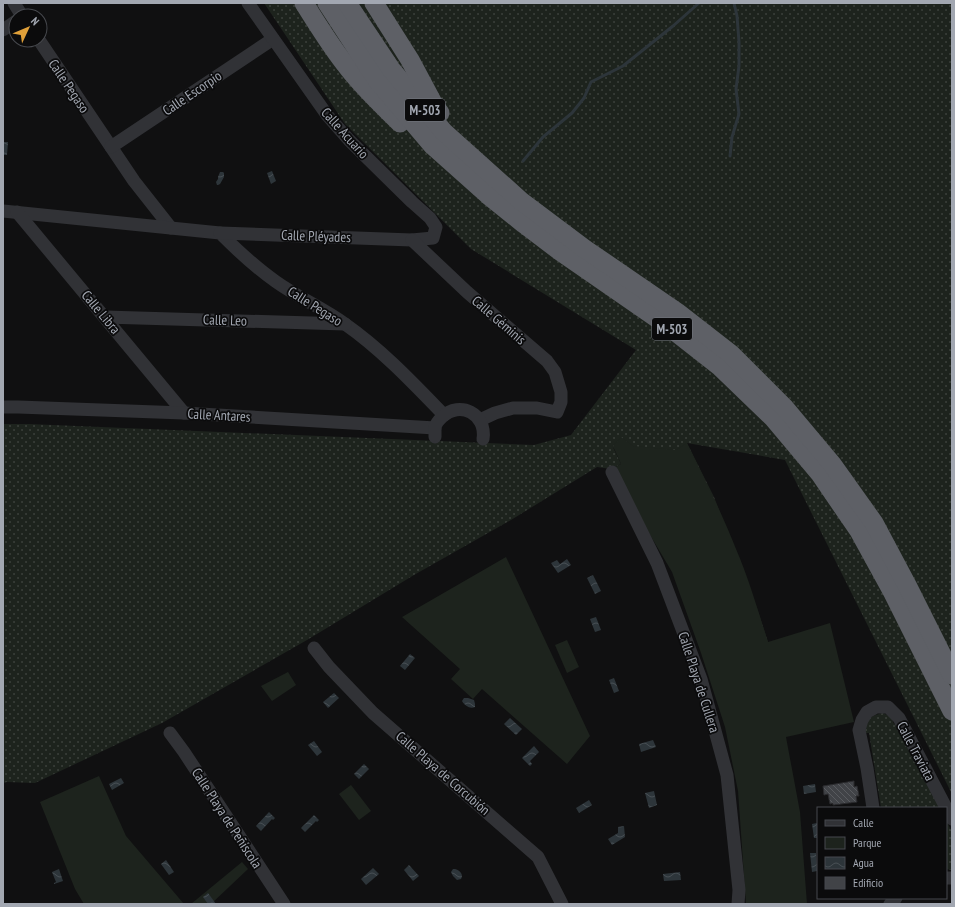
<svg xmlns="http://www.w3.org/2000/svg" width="955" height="907" viewBox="0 0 955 907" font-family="'PT Sans Narrow',sans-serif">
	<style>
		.grass { fill: url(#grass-dots) }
		.park { fill: #1d231d }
		.water { fill: url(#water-waves) }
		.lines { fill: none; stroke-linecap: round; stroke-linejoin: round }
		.stream { stroke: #2d353a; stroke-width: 3 }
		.building { fill: url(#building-back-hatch); stroke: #2a2a2d }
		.minor { stroke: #313236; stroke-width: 13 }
		.highway { stroke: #5e6066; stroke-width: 19 }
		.labels { text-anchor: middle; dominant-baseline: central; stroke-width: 3.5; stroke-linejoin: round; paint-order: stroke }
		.shield { fill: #0b0b0c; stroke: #757880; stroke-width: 1 }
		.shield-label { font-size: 13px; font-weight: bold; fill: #a2a7b1 }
		.street-label { font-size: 14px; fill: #a2a7b1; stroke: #0b0b0c }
	</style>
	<defs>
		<pattern id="grass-dots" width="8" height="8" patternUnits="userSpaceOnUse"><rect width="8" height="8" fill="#1d231d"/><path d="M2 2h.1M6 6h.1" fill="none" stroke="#3b403b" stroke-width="1.8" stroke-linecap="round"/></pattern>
		<pattern id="water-waves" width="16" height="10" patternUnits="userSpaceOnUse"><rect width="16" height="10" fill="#2d353a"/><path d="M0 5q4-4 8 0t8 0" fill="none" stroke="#484f54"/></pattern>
		<pattern id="building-back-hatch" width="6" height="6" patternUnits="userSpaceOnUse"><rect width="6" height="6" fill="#414347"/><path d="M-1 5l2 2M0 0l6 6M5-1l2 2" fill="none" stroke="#595b5f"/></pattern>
	</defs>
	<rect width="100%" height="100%" fill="#101011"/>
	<g class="grass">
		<polygon points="264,3 952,3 952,794 785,460 687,443 714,497 758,611 768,642 766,649 613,447 621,464 611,469 597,467 511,520 414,575 307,640 162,723 35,783 7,782 3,783 3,424 29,424 534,445 571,435 636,350 471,249 345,124"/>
		<path d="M883 713 891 717 894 724 897 723 940 808H881L869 733H865C866 719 869 716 883 713Z"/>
		<polygon points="946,820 952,832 952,870 946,869"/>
	</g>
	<g class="park">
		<path d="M621 437 633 446 676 450 687 443C704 478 722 513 736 549 749 579 758 611 768 642L830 623 854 722 786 737 800 812 807 904H746L738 791 725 727 701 653 672 572 611 469 621 464 613 446Z"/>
		<polygon points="506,557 590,736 567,764 482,689 473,699 451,679 460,669 402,617"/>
		<polygon points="567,640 579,667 567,673 555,645"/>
		<polygon points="288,672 296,685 272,701 261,686"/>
		<polygon points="99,776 126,836 184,904 84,904 75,889 40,802"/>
		<polygon points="351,785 371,811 359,820 339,794"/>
		<polygon points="242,862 248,869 211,904 191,904"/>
	</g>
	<g class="water">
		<polygon points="3,142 8,142 7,155 3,155"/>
		<polygon points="272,171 276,181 271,184 267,173"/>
		<polygon points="220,172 223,172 224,173 224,177 220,184 218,185 217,185 216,182 218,179 218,177"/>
		<polygon points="567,559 571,565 558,573 551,563 557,560 560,564"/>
		<polygon points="593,575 601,591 595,594 587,578"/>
		<polygon points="596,617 601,630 595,632 590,619"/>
		<polygon points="410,654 415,658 405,670 400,666"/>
		<polygon points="614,678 619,691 614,693 609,680"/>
		<polygon points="334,693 339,698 328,708 323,702"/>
		<path d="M464 698H468L474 700 475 704V707C470 709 465 706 462 701Z"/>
		<polygon points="510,718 522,729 516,735 504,724"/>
		<polygon points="653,740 656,747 641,752 639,744"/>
		<polygon points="314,741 322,752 317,756 308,745"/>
		<polygon points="534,746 539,752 530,761 532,764 530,766 522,758"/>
		<polygon points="364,764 369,769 359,779 354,774"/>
		<polygon points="121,778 124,783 112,790 109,784"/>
		<polygon points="815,784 816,792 804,794 803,786"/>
		<polygon points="654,791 657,805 649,808 645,793"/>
		<polygon points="589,800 592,805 579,813 576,808"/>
		<polygon points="269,812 275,818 273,820 272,819 261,831 256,826"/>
		<polygon points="314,815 319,820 317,822 316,821 305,832 301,828"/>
		<polygon points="817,823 818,838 814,838 812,824"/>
		<polygon points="624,826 625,837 612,845 608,839 618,833 618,827"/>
		<polygon points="810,853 816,853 817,871 812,872"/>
		<polygon points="166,860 174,872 169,875 161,864"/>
		<polygon points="409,865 419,876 413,881 404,870"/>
		<polygon points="373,868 379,874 366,885 361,879"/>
		<polygon points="59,869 63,881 54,884 54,883 56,882 52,872"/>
		<path d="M453 869H455C459 870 464 874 461 879L457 880 453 876 451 872Z"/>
		<polygon points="680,872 681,880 664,881 663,874"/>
		<polygon points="208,893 216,904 208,904 203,897"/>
	</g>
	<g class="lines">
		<g class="stream">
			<polyline points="730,156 732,137 739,114 736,89 739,66 739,42 737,16 734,3"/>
			<polyline points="523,161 543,137 572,113 584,98 591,82 623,66 673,26 699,3"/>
		</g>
	</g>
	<polygon class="building" points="854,781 854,787 857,786 859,796 856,796 857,802 833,805 833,803 830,804 828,794 824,795 823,786"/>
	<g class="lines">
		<g class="minor">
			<polyline points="14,3 22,16"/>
			<polyline points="3,30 16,21"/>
			<polyline points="39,40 134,181 171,228"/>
			<polyline points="111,147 273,39"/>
			<path d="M3 211 220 233C237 250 255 267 275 281 297 297 323 308 345 324 382 350 413 383 444 415"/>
			<polyline points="17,212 184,413"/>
			<polyline points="220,233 412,240 433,238 436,227 430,218 412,202 349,140 327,115 248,3"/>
			<polyline points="412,240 467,292 547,361 555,372 561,392 561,402 557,412 537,408 513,408 495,413 480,420"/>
			<polyline points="105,317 345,324"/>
			<polyline points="3,407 18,407 184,413 435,428"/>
			<path d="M435 437C435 434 435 430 435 427 436 423 439 420 442 417 460 400 487 414 483 439"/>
			<polyline points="612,472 657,563 701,679 727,775 739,890 738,904"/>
			<polyline points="314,648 329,667 373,713 538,857 562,904"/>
			<polyline points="170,733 184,752 284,904"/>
			<polyline points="873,808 867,768 859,730 862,720 867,712 876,707 888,707 899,718 952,819"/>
			<polyline points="946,878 952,878"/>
			<polyline points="890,904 896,898"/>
		</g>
		<g class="highway">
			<path d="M304 3C317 24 330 45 345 64 361 86 381 104 400 123"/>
			<polyline points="327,3 377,80 433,146 488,195 524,224 561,252 668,326 719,366 773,418 820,474 859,531 893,593 952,711"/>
			<polyline points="347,3 391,69 444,132 521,201 585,249 677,312 731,354 785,408 832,464 874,523 908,587 952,675"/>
			<polyline points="374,3 410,60 434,105 440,113"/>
		</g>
	</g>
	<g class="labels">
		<g class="shield">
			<rect x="405" y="99" width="40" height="22" rx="3"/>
			<rect x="652" y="318" width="40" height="22" rx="3"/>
		</g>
		<g class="shield-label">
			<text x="425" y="110">M-503</text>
			<text x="672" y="329">M-503</text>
		</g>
		<g class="street-label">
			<text transform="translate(69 86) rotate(56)">Calle Pegaso</text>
			<text transform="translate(192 93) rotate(-34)">Calle Escorpio</text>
			<text transform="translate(345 133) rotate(48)">Calle Acuario</text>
			<text transform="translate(316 236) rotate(2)">Calle Pléyades</text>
			<text transform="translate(315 306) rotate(32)">Calle Pegaso</text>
			<text transform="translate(101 312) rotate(50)">Calle Libra</text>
			<text transform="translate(225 320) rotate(2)">Calle Leo</text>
			<text transform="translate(499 320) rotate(41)">Calle Géminis</text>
			<text transform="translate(219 415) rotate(3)">Calle Antares</text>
			<text transform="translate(699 682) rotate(72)">Calle Playa de Cullera</text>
			<text transform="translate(916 751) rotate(62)">Calle Traviata</text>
			<text transform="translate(443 773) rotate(41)">Calle Playa de Corcubión</text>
			<text transform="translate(227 818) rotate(57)">Calle Playa de Peñíscola</text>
		</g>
	</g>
	<rect width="955" height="907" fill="none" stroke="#a2a7b1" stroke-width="8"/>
	<rect x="817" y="807" width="130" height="92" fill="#0b0b0c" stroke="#47494e"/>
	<rect x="825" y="820" width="20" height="6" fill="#313236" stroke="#47494e"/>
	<text x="853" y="827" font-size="12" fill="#a2a7b1">Calle</text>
	<rect x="825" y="837" width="20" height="12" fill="#1d231d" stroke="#47494e"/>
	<text x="853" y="847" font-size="12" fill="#a2a7b1">Parque</text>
	<rect x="825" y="857" width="20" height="12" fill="url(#water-waves)" stroke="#47494e"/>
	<text x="853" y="867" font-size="12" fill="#a2a7b1">Agua</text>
	<rect x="825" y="877" width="20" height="12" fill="#414347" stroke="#47494e"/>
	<text x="853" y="887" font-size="12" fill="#a2a7b1">Edificio</text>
	<g transform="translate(28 28) rotate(46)"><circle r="19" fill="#0b0b0c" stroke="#47494e"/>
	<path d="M0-3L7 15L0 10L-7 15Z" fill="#e0a039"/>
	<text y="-6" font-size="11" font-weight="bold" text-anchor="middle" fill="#a2a7b1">N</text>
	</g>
</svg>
